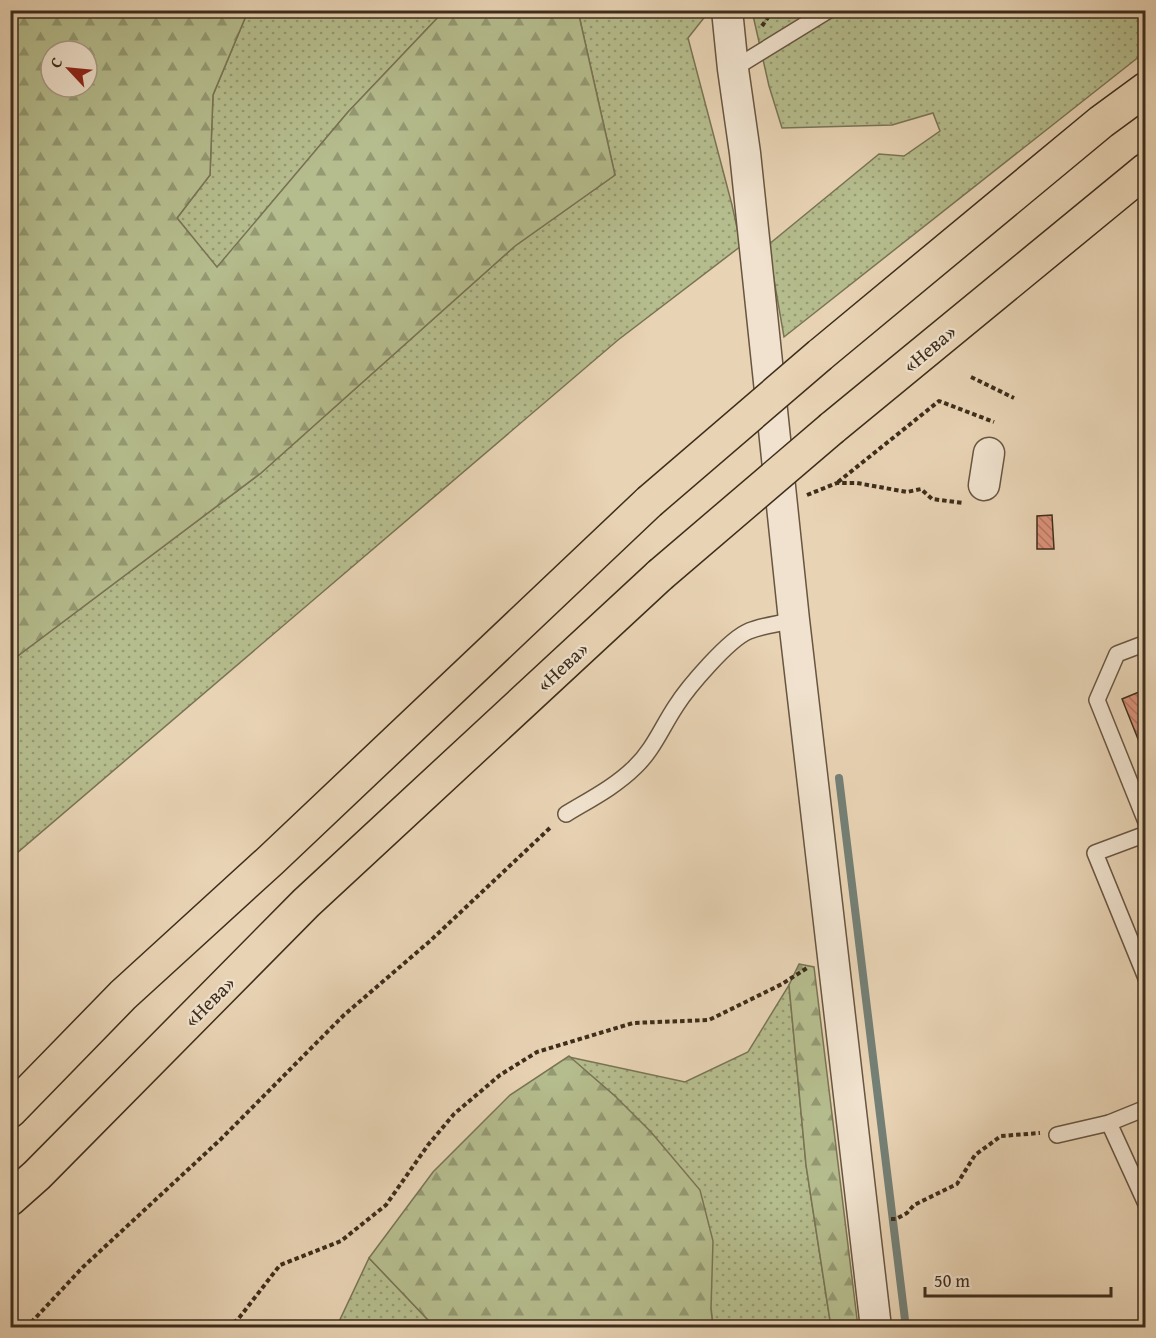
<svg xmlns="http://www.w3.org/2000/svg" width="1156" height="1338" viewBox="0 0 1156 1338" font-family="'Gentium Book Plus',serif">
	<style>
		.grass { fill: url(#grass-dots); stroke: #797454; stroke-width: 1.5 }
		.forest { fill: url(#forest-firs); stroke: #797454; stroke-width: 1.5; fill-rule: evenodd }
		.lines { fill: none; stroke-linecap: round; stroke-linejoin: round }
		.stream { stroke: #748076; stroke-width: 8 }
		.building { fill: url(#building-back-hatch); stroke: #3d2d1b; stroke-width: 1.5 }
		.service-casing { stroke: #685641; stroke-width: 18 }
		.minor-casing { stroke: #685641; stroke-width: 33 }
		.motorway-casing { stroke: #3d2d1b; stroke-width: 36 }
		.path { stroke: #3d2d1b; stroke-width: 4; stroke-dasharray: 4.5 3; stroke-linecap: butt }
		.service { stroke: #f0e2ce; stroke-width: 15 }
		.minor { stroke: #f0e2ce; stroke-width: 30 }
		.motorway { stroke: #e8d3b4; stroke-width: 33 }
		.motorway-bridge-casing { stroke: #3d2d1b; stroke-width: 36; stroke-linecap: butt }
		.motorway-bridge { stroke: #e8d3b4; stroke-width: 33 }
		.labels { text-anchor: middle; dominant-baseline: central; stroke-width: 4.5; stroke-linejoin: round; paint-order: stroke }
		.street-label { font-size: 20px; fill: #3d2d1b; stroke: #f0e2ce }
	</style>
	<defs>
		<pattern id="grass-dots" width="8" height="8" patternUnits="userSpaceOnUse" patternTransform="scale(1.5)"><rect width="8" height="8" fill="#b5bc8d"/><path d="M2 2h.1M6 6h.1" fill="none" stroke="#949972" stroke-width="1.8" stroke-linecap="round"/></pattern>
		<pattern id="forest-firs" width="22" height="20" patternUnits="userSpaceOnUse" patternTransform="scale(1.5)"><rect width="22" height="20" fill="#b5bc8d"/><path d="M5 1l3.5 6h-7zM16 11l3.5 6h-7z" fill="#949972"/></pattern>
		<pattern id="building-back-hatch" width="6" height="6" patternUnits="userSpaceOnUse" patternTransform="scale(1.5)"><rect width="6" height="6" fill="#db917a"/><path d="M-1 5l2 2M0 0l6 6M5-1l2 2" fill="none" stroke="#b37763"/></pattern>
	</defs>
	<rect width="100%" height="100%" fill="#e8d3b4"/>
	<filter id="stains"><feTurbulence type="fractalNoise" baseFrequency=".00333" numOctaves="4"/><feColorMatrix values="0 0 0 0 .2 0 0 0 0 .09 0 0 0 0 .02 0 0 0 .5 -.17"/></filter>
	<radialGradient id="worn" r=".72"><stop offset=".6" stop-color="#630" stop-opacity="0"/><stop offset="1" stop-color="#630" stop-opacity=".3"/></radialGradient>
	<g class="grass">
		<polygon points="248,11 444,11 348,112 217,268 177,218 210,175 213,95"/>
		<polygon points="578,11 707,11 707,14 688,38 732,205 741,246 618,340 11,858 11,661 261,473 515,246 615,175"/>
		<polygon points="752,11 1145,11 1145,52 784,337 768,245 879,154 904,156 940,131 933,113 892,125 782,128 769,86"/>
		<polygon points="789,985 806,1165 831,1327 713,1327 711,1309 616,1097 569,1057 685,1082 748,1052"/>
		<polygon points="369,1258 430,1322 437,1327 336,1328"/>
	</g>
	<g class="forest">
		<path d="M11 10 248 11 213 95 210 175 177 218 217 267 348 112 444 11H578L615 175 515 246 261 473 11 661ZM51 51H87V87H51Z"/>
		<polygon points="799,964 814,967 858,1327 831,1327 806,1165 789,985"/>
		<polygon points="569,1056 616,1097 651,1132 700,1190 713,1241 711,1309 713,1327 437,1327 430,1322 369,1258 433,1172 510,1095"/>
	</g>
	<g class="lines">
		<polyline class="stream" points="839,778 906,1328"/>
	</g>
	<g class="building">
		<polygon points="1052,515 1054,549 1037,549 1037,516"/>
		<polygon points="1146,689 1146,759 1122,699"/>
	</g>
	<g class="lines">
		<defs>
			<g id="service">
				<polyline points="733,69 829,10"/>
				<polyline points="1146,643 1117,654 1097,700 1146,822"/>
				<path d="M566 814C589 800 615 787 635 767 653 750 662 727 676 706 688 687 729 639 749 631 763 625 780 624 794 620"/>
				<polyline points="1146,834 1095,853 1146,978"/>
				<polyline points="1109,1123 1146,1204"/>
				<polyline points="1057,1135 1109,1123 1146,1108"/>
			</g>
			<g id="minor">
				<polyline points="727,10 733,69 745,153 794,620 876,1328"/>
				<polyline points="984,485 989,453"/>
			</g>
			<g id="motorway">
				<polyline points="820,355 1101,122 1146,89"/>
				<polyline points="832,428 1146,170"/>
				<polyline points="10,1111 123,995 271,860 649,502"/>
				<polyline points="10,1199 37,1175 306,903 660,575"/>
			</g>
		</defs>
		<use href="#service" class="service-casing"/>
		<use href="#minor" class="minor-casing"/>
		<use href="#motorway" class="motorway-casing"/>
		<g class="path">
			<polyline points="762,26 773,10"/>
			<polyline points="971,377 1014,398"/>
			<polyline points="838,482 939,401 994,422"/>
			<polyline points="807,495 837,483 857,483 907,492 921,489 932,499 963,503"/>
			<polyline points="891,1219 896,1219 907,1213 914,1205 957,1184 975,1155 1001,1136 1040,1133"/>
			<polyline points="26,1328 83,1267 221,1139 344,1015 430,941 552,826"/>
			<polyline points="228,1328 239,1318 280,1265 341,1241 386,1205 428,1145 454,1114 500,1075 537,1052 633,1023 709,1020 782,984 807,968"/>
		</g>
		<use href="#service" class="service"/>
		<use href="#minor" class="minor"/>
		<use href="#motorway" class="motorway"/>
		<defs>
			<g id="motorway-bridge">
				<polyline points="649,502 820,355"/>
				<polyline points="660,575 832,428"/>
			</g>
		</defs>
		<use href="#motorway-bridge" class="motorway-bridge-casing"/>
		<use href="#motorway-bridge" class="motorway-bridge"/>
	</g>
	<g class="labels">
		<g class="street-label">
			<text transform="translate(929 348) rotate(-40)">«Нева»</text>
			<text transform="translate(562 666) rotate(-43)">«Нева»</text>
			<text transform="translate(209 1001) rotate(-45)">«Нева»</text>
		</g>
	</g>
	<rect width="1156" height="1338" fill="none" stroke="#e8d3b4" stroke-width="36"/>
	<rect x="12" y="12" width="1132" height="1314" fill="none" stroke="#3d2d1b" stroke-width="3"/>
	<rect x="18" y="18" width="1120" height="1302" fill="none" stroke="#3d2d1b" stroke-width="1.5"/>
	<g transform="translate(69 69) rotate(296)"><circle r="28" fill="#f0e2ce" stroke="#a89a86" stroke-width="1.5"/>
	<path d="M0-4.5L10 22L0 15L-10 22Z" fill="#8f2418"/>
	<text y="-9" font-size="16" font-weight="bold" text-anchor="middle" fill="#3d2d1b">С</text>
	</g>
	<path d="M925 1287v9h186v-9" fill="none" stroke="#3d2d1b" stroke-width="3"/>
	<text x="934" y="1287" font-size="18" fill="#3d2d1b" stroke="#f0e2ce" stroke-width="4.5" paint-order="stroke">50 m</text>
	<rect width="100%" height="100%" filter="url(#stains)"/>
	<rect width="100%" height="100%" fill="url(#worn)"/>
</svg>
